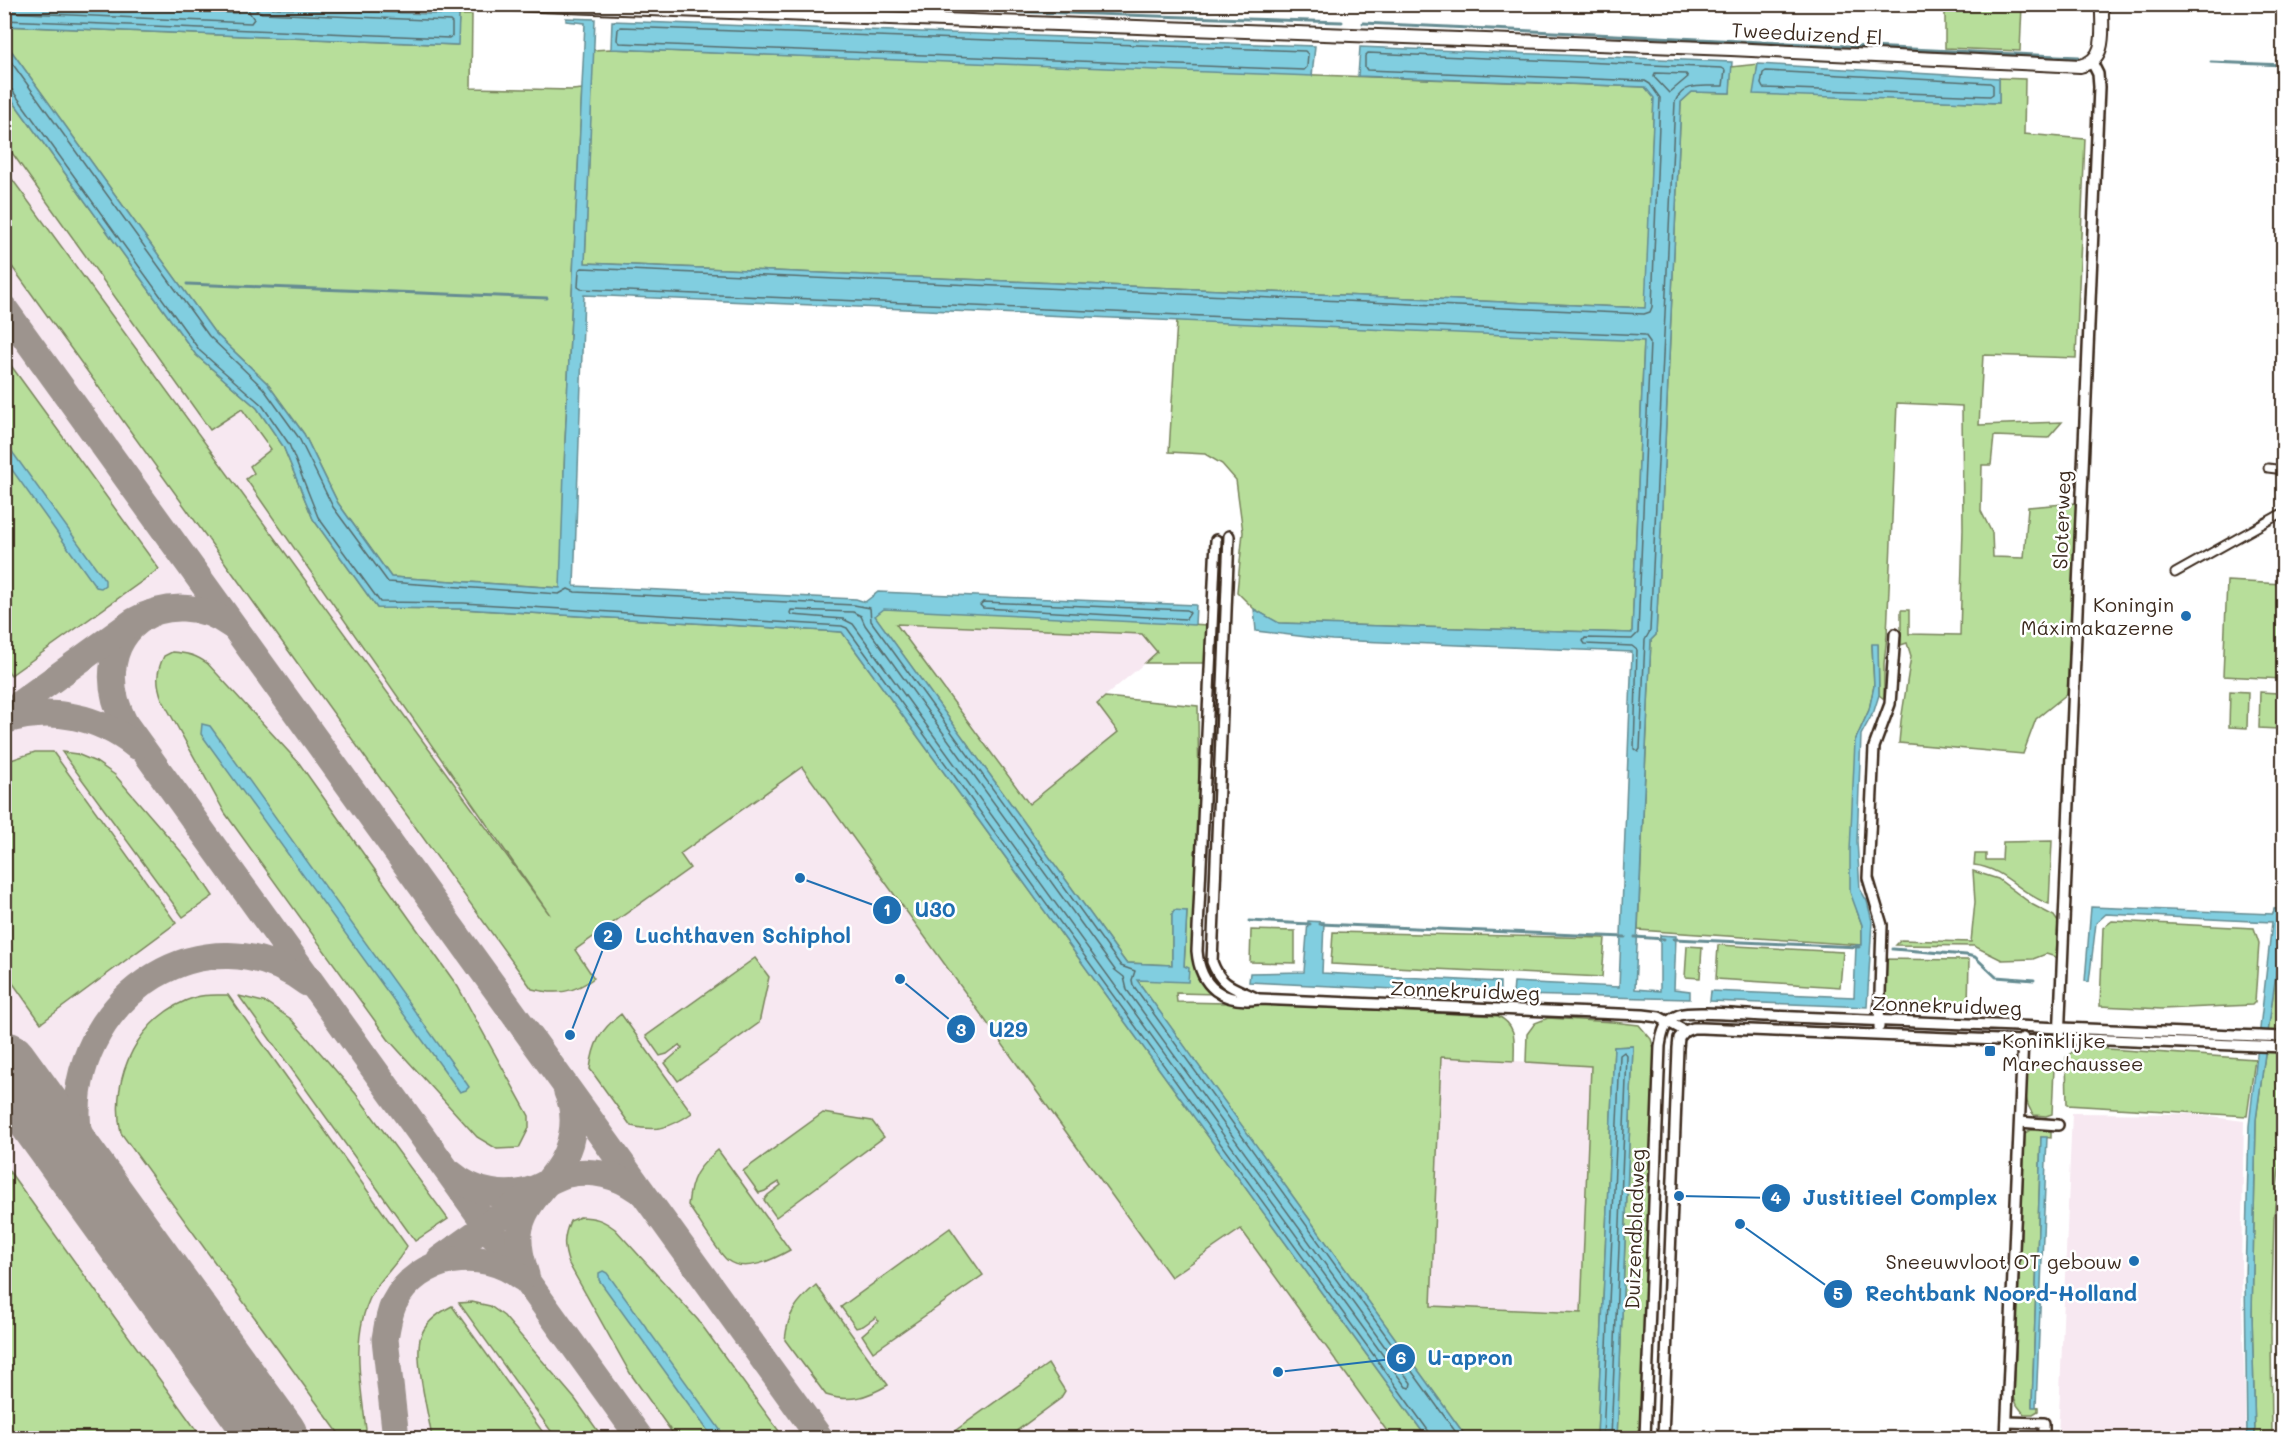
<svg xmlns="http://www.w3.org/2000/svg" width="2288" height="1443" viewBox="0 0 2288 1443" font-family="Mali,sans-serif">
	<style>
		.built { fill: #f7e8f1 }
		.green { fill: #b7de9a; stroke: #79845c; stroke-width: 1.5 }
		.water { fill: #81cee0; stroke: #658c92; stroke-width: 1.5 }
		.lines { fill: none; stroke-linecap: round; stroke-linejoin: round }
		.shore { stroke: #576c6c; stroke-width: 1.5 }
		.stream { stroke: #658c92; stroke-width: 3 }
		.taxiway { stroke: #9d948e; stroke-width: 27 }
		.runway { stroke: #9d948e; stroke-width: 68 }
		.pedestrian-casing { stroke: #3b2a1e; stroke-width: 11 }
		.minor-casing { stroke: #3b2a1e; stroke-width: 14 }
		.tertiary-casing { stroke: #3b2a1e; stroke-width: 16 }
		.pedestrian { stroke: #fff; stroke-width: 7 }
		.minor { stroke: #fff; stroke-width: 9 }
		.tertiary { stroke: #fff; stroke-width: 12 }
		.poi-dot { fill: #1f6fb2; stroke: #fff; stroke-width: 2 }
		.labels { text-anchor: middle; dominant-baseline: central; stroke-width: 5; stroke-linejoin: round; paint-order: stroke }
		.street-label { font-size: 20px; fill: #3b2a1e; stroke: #fff }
		.poi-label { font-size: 20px; fill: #3b2a1e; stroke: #fff; text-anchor: end }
		.leader { fill: none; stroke: #1f6fb2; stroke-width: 2 }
		.callout-dot { fill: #1f6fb2; stroke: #fff; stroke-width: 2 }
		.mark-label { font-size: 18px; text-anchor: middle; font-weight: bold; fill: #fff }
		.callout-label { font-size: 21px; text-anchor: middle; font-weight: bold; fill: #1f6fb2; stroke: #fff; stroke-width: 5; stroke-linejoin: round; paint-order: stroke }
	</style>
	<rect width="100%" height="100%" fill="#fff"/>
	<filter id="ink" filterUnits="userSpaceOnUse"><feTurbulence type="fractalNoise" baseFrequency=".0167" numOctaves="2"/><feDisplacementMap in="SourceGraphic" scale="12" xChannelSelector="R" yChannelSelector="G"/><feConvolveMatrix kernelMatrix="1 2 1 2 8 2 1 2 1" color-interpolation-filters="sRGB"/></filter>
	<g filter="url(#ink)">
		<g class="built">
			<polygon points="4,90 257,408 377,608 842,632 1427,1438 5,1438"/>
			<polygon points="896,623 1142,634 1158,652 1097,703 1118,732 1029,804"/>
			<polygon points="1441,1057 1591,1065 1582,1313 1431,1306"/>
			<polygon points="2072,1113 2188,1114 2244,1121 2241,1266 2246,1438 2058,1438"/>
		</g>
		<g class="green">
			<polygon points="1945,5 2022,5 2020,51 1945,48"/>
			<polygon points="459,15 472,15 471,88 572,90 582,89 565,442 561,588 391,577 338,503 304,434 267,383 214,332 5,42 4,26 457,45"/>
			<polygon points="611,49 1645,87 1654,97 1646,308 585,263 593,50"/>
			<polygon points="1758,64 1754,93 1999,103 1999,78 2025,79 2024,134 2085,139 2076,358 1983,355 1979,425 2062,422 2048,438 1994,436 1991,465 1982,465 1981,511 1992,533 1993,557 2024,558 2028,507 2076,503 2067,694 2036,719 2023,754 1899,743 1901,721 1911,656 1907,643 1901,645 1901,610 1909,610 1909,634 1960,635 1963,529 1962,406 1897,403 1887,635 1884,664 1884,699 1879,695 1878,645 1872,645 1874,686 1869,710 1855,741 1857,911 1862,925 1862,945 1638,930 1651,640 1656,635 1681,102 1692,92 1730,93 1731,67"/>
			<path d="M5 90 196 355 257 408 283 446 313 519 377 608 462 609 842 632 1427 1438H1392L1241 1229 1171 1277 802 767 680 854 690 868 575 950 594 978C574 993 556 995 532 989L5 257 4 168 550 915 246 479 254 473 250 466 271 449 242 409 210 430 5 143Z"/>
			<polygon points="1177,320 1644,340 1632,633 1278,623 1254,609 1237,592 1243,532 1236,480 1222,464 1205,454 1169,452"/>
			<polygon points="4,356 159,569 11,675 4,666"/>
			<polygon points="2227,581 2283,584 2283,679 2223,676"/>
			<path d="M867 605 1207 625 1206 663H1145L1157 652 1142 634 896 624 1029 804 1118 732 1097 704 1105 697 1198 706 1199 815 1193 958 1197 970 1216 994 1176 993 1177 1002 1228 1003 1498 1016C1518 1026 1514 1041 1514 1061L1441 1057 1431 1306 1581 1313 1591 1066 1526 1062 1527 1034 1535 1023 1548 1018 1613 1022 1639 1025 1651 1039 1655 1052 1640 1426 1634 1438H1617L1633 1046 1614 1047 1597 1438H1467L1136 979 1184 967 1187 911 1172 915V965L1126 963Z"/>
			<path d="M172 652C187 653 196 655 208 664L299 763 458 987 529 1116V1128L519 1148 497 1149 477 1137 388 1039 225 813 162 699C156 683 156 672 164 656Z"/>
			<polygon points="2230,691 2248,692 2247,728 2229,727"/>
			<polygon points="2260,692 2278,693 2277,729 2259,728"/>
			<polygon points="35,752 53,752 176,923 41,1023 5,972 5,762"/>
			<polygon points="62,752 77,754 96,762 115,775 191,863 213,896 183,917"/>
			<path d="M2052 841 2049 904C2021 895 2005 868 1974 865L1975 854H1986V860H2002L2003 842Z"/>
			<polygon points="1973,871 1998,879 2033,905 2054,916 2058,922 2056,957 2046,954 2033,959 2002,960 1974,946 1896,945 1901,940 1971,942 1975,902"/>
			<polygon points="2112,921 2254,928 2259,943 2255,1002 2252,1005 2162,1009 2100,1006 2103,928"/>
			<polygon points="2283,922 2284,1120 2274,1218 2271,1333 2272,1438 2255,1438 2252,1314 2256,1120"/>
			<polygon points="1251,930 1295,931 1295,963 1250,962"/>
			<polygon points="1333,932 1605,938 1602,977 1331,964"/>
			<polygon points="1718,945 1843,952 1840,987 1716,979"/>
			<polygon points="1687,946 1702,947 1700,978 1685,977"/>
			<polygon points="755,958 769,977 759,1023 678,1081 665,1063 682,1048 679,1045 667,1054 660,1056 646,1036"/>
			<polygon points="1877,959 1969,960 1968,1005 1876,1003"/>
			<path d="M228 995 407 1246C398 1264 382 1276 372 1294 349 1338 362 1392 367 1438H342L121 1133C109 1077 139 1014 196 997 205 994 218 995 228 995Z"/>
			<polygon points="239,996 267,1003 291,1019 356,1094 448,1219 415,1241"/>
			<path d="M621 1014 692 1113C670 1128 657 1132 631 1126L590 1069C593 1044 600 1030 621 1014Z"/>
			<polygon points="2079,1047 2255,1059 2247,1116 2067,1105 2066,1057"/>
			<path d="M2027 1066 2054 1068 2052 1114 2046 1116 2034 1115C2022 1101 2026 1084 2027 1066Z"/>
			<polygon points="823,1113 872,1121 884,1137 776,1217 764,1200 768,1195 781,1185 779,1182 765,1191 759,1193 743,1171"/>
			<polygon points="2030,1130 2051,1131 2051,1138 2041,1137 2032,1406 2038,1407 2038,1411 2033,1414 2024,1414 2017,1405 2014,1397 2025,1133"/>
			<path d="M718 1150 790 1250C774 1259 745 1274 727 1260 718 1253 697 1217 688 1205 691 1177 697 1168 718 1150Z"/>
			<polygon points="4,1164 202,1438 5,1438"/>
			<path d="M580 1217C595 1217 603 1220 615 1229L698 1320 784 1438H676L630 1373 569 1264C563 1247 563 1237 570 1221Z"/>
			<polygon points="950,1228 983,1275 873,1352 862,1335 878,1321 876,1317 863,1326 856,1328 841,1307"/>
			<path d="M816 1285 888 1385C867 1397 850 1403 826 1395L785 1340C788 1313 796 1302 816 1285Z"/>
			<polygon points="472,1302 490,1306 504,1316 575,1399 603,1438 556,1438 459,1303"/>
			<path d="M452 1306 547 1438H432C428 1412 415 1364 420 1339 424 1323 438 1313 452 1306Z"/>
			<polygon points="1048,1364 1065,1391 1060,1399 1007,1438 945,1438"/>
		</g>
		<g class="water">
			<polygon points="5,4 185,5 459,15 458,45 5,26"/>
			<polygon points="566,18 595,19 585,263 1645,308 1654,98 1645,87 1358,76 1360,47 1732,62 1730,93 1692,92 1681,102 1656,635 1651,640 1635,989 1660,991 1660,935 1676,936 1674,989 1690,991 1690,999 1513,995 1514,982 1619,987 1632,652 1332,640 1256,631 1254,609 1279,623 1632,633 1644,341 584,295 574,586 856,599 865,602 878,592 1196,605 1195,625 884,609 875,616 1126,963 1172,965 1172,915 1174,910 1187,911 1184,966 1189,968 1188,982 1137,980 1467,1438 1427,1438 842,632 462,609 377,608 313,519 283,446 257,408 196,355 5,90 5,42 214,332 267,383 304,434 338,503 391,577 560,588 565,442 585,23 566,21"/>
			<polygon points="612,21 1315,46 1312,76 611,49"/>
			<polygon points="1758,64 1999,78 1999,103 1753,94"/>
			<polygon points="5,442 105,580 105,585 101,588 96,587 5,460"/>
			<polygon points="1872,644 1878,644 1879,695 1874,711 1861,735 1857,841 1860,889 1867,901 1872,921 1867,1007 1710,1001 1711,991 1854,997 1856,945 1862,945 1862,925 1850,892 1850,851 1855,741 1869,710 1874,686"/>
			<polygon points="202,724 210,726 467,1084 469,1087 466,1090 460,1092 201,734"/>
			<polygon points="2091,907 2273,914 2274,909 2283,908 2283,922 2256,1120 2252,1314 2255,1438 2247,1438 2245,1278 2249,1126 2272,922 2106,914 2096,923 2089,982 2085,981"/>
			<polygon points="1308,921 1324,922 1322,973 1500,982 1500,994 1249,982 1250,973 1304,972"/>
			<polygon points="1633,1046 1617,1438 1597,1438 1614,1047"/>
			<polygon points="2041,1137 2047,1137 2036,1407 2032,1407"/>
			<polygon points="603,1271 607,1273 726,1438 713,1438 599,1280 599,1273"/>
		</g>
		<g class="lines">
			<g class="shore">
				<polyline points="37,4 236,13 239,11 238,4"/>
				<polyline points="4,12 251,23 254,19 249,12 248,4"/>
				<polyline points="4,20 449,38 452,36 452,23 450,21 262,13 256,10 255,4"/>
				<polygon points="621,27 1305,51 1308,54 1307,67 1304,70 620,43 617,40 618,29"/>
				<polyline points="4,52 209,336 263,388 299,438 333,507 388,582 559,594 568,589 575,592 854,605 870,608 871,621 1121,966 1135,971 1132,980 1133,985 1460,1438"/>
				<path d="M1368 53 1722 68 1725 70 1723 86C1704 87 1684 81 1675 102L1650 631 1645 640 1640 749 1638 752 1634 749 1637 650 1632 646 1585 644 1583 641 1585 638 1632 639 1638 633 1650 342 1645 335 581 289 578 287 579 270 582 268 1644 314 1650 312 1652 307 1660 98 1650 84 1645 81 1367 70 1365 67V56Z"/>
				<polygon points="1766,71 1990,83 1993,85 1993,94 1990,96 1763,88 1761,84 1763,73"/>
				<polygon points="1655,73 1686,74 1688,77 1669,93 1654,77"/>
				<polyline points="4,87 12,90 200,351 262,405 289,444 318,517 380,602 463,603 842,626 847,628 1430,1433 1431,1438"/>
				<polygon points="983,602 1187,610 1190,613 1186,619 983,608 980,605"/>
				<polygon points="791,610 853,612 861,616 865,625 1115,970 1124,977 1127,990 1411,1383 1410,1388 1406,1387 853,624 843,619 792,615 790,613"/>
				<polyline points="1603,1438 1620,1055 1624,1052 1627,1056 1611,1438"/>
			</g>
			<g class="stream">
				<polyline points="789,4 1342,22"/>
				<polyline points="1363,23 2079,57"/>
				<polyline points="2211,62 2284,65"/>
				<polyline points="187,284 547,298"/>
				<polyline points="1249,921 1310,924"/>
				<polyline points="1320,924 1625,937"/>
				<polyline points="1635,937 1664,939"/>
				<polyline points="1674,939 1859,947"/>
				<polyline points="1893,949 1966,955 1975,957 1996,977 2034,980"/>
			</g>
			<g class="taxiway">
				<polyline points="4,308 820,1438"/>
				<path d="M152 613C107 635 104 684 125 724L640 1438"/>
				<path d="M4 715 134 621C166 603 201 603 232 626"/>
				<path d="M4 721C51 706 98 716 136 746"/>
				<path d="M452 1174C474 1193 507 1199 534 1189 546 1184 556 1177 568 1174 592 1169 618 1175 638 1190"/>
				<path d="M107 1207C91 1178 77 1147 77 1113 77 995 206 909 307 983"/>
				<polyline points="440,1259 535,1191"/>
				<path d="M526 1275C522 1261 518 1248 519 1234 521 1208 542 1191 556 1171 572 1149 579 1118 567 1092"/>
				<path d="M396 1438 385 1339C387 1326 389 1314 394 1303 419 1255 482 1246 522 1278"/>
			</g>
			<polyline class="runway" points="4,1065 274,1438"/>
			<defs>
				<g id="pedestrian">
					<polyline points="2268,468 2284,470"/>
					<polyline points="2175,573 2284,512"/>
				</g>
				<g id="minor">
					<path d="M1229 536 1212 962C1222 988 1234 987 1256 998"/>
					<path d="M1216 540 1197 951C1200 987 1223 1004 1259 999L1643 1015 1659 1017 1685 1031"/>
					<polyline points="1879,1027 1882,925 1868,878 1874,747 1890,704 1895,634"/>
					<polyline points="1685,1031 1693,1028 1702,1028 2023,1041 2083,1039 2284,1047"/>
					<polyline points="2059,1041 2099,87 2098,74 2092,62"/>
					<polyline points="2020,1122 2058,1125"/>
					<polyline points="2007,1422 2044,1423 2044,1438"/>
					<path d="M1645 1438 1660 1046C1662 1033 1665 1020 1679 1015 1694 1010 1749 1016 1768 1016L2284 1037"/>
					<polyline points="1663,1438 1678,1048 1679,1038 1685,1031"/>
					<polyline points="2006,1438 2023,1038"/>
				</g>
				<path id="tertiary" d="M512 4 1731 49 2080 66C2109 60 2101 28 2102 4"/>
			</defs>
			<use href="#pedestrian" class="pedestrian-casing"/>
			<use href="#minor" class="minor-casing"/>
			<use href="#tertiary" class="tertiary-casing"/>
			<use href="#pedestrian" class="pedestrian"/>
			<use href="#minor" class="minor"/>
			<use href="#tertiary" class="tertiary"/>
		</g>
	</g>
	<g class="poi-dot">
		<circle cx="2186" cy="616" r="6"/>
		<rect x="1984" y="1045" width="12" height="12" rx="3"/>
		<circle cx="2134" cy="1261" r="6"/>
	</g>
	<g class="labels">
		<g class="street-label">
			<text transform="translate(1807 33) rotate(3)">Tweeduizend El</text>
			<text transform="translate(2061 520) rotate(-88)">Sloterweg</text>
			<text transform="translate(1465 990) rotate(2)">Zonnekruidweg</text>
			<text transform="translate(1947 1005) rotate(2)">Zonnekruidweg</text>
			<text transform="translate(1634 1229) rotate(-88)">Duizendbladweg</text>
		</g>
		<g class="poi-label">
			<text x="2174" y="604">Koningin<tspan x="2174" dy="23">Máximakazerne</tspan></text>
			<text x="2002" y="1040" text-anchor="start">Koninklijke<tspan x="2002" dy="23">Marechaussee</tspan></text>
			<text x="2122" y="1261">Sneeuwvloot OT gebouw</text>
		</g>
	</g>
	<path class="leader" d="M800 878L887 910M570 1035L608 936M900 979L961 1029M1679 1196L1776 1198M1740 1224L1838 1294M1278 1372L1401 1358"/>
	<g class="callout-dot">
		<circle cx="800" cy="878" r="6"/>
		<circle cx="570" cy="1035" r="6"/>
		<circle cx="900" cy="979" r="6"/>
		<circle cx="1679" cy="1196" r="6"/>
		<circle cx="1740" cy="1224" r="6"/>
		<circle cx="1278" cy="1372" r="6"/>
		<circle cx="887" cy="910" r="15"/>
		<circle cx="608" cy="936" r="15"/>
		<circle cx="961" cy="1029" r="15"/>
		<circle cx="1776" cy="1198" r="15"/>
		<circle cx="1838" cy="1294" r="15"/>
		<circle cx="1401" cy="1358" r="15"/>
	</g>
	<g class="mark-label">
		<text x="887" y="916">1</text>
		<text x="608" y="942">2</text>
		<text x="961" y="1036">3</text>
		<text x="1776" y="1204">4</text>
		<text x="1838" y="1300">5</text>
		<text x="1401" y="1364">6</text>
	</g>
	<g class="callout-label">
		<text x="935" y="917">U30</text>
		<text x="743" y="943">Luchthaven Schiphol</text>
		<text x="1008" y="1037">U29</text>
		<text x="1900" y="1205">Justitieel Complex</text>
		<text x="2001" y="1301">Rechtbank Noord-Holland</text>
		<text x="1470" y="1365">U-apron</text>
	</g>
	<rect width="2288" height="1443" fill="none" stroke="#fff" stroke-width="24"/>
	<rect x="12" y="12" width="2264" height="1419" fill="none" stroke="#3b2a1e" stroke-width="2" filter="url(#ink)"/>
</svg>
